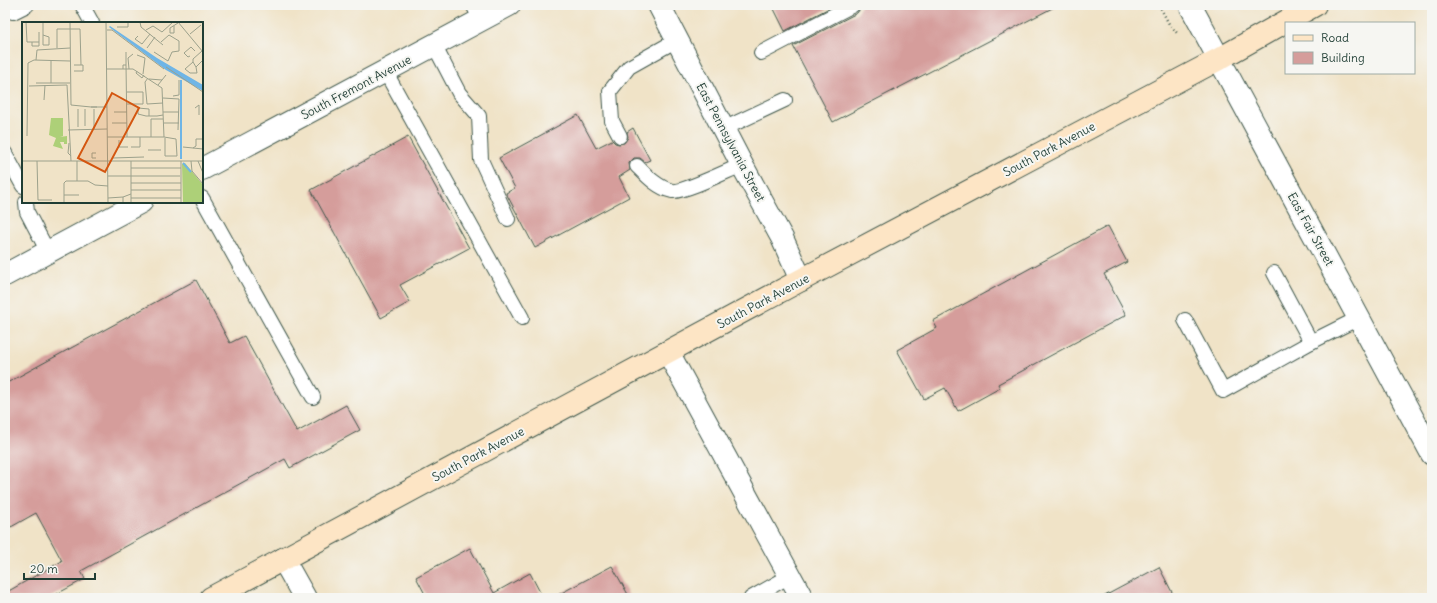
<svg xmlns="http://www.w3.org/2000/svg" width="1437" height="603" viewBox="0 0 1437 603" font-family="Delius,sans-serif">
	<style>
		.building { fill: #d59d9b }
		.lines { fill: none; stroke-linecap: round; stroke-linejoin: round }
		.lane-casing { stroke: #3e564a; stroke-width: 16 }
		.street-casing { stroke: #3e564a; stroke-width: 24 }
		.secondary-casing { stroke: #3e564a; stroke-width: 24 }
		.path { stroke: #3e564a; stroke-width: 2.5; stroke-dasharray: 1 3; stroke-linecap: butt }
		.lane { stroke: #fff; stroke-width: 14 }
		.street { stroke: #fff; stroke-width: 22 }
		.secondary { stroke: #fde5c5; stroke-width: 22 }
		.labels { text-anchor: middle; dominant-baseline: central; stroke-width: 4; stroke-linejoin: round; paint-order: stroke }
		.street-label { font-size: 12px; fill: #1f3d34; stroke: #f6f6f2 }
		.inset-river { fill: none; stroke: #6fb5e6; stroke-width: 2 }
		.inset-road { fill: none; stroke: #9ca18c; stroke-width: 1 }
		.view { fill: #d45610; fill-opacity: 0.15; stroke: #d45610; stroke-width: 2 }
		.inset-edge { fill: none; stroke: #1f3d34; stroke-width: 2 }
	</style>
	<rect width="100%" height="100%" fill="#f6f6f2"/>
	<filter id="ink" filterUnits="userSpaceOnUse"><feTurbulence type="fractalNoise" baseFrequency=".025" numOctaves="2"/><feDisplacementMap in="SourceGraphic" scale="8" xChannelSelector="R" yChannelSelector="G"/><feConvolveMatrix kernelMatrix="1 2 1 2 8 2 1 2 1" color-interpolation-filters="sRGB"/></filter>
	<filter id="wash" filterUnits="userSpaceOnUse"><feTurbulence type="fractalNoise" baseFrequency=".012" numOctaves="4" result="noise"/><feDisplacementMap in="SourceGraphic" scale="16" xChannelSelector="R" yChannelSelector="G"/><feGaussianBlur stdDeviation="0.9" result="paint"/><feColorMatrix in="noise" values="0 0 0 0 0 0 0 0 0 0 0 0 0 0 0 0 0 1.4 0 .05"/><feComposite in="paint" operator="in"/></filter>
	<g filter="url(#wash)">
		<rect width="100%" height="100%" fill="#f0e3c7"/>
		<g id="blocks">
			<g class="building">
				<polygon points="772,5 835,5 785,31"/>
				<polygon points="861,5 1058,5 833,122 793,46 857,13 860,9"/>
				<polygon points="578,115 596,148 612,140 615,143 619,144 624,143 628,137 627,132 633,128 650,160 645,162 640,158 634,158 629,163 630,170 619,177 629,197 535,248 506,193 515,188 499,158"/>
				<polygon points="408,137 469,248 400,285 410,302 381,318 311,190"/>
				<polygon points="1108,226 1127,262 1104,274 1126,315 998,384 1000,388 958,411 945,388 924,399 897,350 937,328 933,321"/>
				<polygon points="196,280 230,343 244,336 297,432 346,405 360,430 290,468 285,459 81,571 85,579 49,598 5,598 5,593 62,561 36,513 11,527 5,516 5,384"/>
				<polygon points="470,548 494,593 530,573 543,598 427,598 416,577"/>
				<polygon points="612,566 630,598 552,598"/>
				<polygon points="1159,567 1175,598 1101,598"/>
			</g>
		</g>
	</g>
	<g filter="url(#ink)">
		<use href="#blocks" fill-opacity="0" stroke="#3e564a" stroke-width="1"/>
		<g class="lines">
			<defs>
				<g id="lane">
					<polyline points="9,5 13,12 27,5"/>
					<polyline points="82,5 92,23"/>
					<polyline points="473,5 481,20"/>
					<polyline points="434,45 459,93 479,116 481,160 508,219"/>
					<polyline points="761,53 853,5"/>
					<polyline points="385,71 522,318"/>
					<polyline points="723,129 785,100"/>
					<polyline points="620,136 612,121 610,91 629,67 677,40"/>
					<polyline points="5,153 23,186"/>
					<path d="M637 166C647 176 658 188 672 191 683 193 729 170 742 165"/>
					<polyline points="202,198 313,397"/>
					<polyline points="26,202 27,212 48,252"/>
					<polyline points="1185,320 1223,391 1311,342 1274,273"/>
					<polyline points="1311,342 1359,318"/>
					<polyline points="751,598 790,576"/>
				</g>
				<g id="street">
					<polyline points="659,5 742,165 782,238 801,280"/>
					<polyline points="1190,5 1432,454"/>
					<polyline points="202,169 509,5"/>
					<polyline points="5,275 141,202"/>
					<polyline points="668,352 802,598"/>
					<polyline points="283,559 305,598"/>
				</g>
				<polyline id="secondary" points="211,598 801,280 1219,59 1315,5"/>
			</defs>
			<use href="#lane" class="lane-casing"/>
			<use href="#street" class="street-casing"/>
			<use href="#secondary" class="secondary-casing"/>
			<polyline class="path" points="1159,5 1169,24 1177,33"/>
			<use href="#lane" class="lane"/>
			<use href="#street" class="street"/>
			<use href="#secondary" class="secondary"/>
		</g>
	</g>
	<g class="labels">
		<g class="street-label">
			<text transform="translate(356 87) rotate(-28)">South Fremont Avenue</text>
			<text transform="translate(731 142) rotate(62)">East Pennsylvania Street</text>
			<text transform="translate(1049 149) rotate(-28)">South Park Avenue</text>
			<text transform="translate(1311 229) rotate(61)">East Fair Street</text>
			<text transform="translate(763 301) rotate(-28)">South Park Avenue</text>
			<text transform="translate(478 454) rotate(-28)">South Park Avenue</text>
		</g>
	</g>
	<g transform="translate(22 22)">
		<rect width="181" height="181" fill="#f0e3c7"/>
		<path d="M29 96H41V114L38 115 45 114V122H42V120H38L41 127 31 124 34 116 27 113ZM163 141 181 163V181H161L160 142Z" fill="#add078"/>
		<path d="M88 4 135 36 181 63V69L144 48 87 5Z" fill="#6fb5e6"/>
		<path class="inset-river" d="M159 58V137M161 141 169 150"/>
		<path class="inset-road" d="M4 0 5 20H17V10M21 0V23H27V15L21 13M48 0 49 83 69 85M84 0 86 181M118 0 119 5 141 23M156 0 181 30M152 4V11H148V6L156 1M95 5H106V0M85 8H90L142 47M124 8 131 4 140 10 151 0M168 12 179 3M116 14 113 17 120 22 128 12M10 20V24H17V20M35 26V7H58L59 43M125 26 133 15M180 29 171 37V40L174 45 180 39M132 30 146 39 150 30 157 29V19L147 13 139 20M115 33 123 36 121 52M168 34 166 35 162 31 169 25 173 29M14 38 15 28 48 26M29 38V61M171 40 163 47 168 51H175L174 45M52 43H61V49H52M104 43 105 115M144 45 181 70M85 47H111L140 66 142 115M101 47V43H104V30M107 47 106 36 111 32M115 49 114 51 120 56 122 53M126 56 123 60 125 82 141 81M127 57 140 58M14 61H48M136 63 144 53M7 64 45 63 49 139M105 70H121V82H105M151 74 157 73V58M141 76 157 77 156 108M22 78 23 63M75 85H69H85M173 86 177 83V93M56 87V105M63 87V104M72 87V107M92 90H105M141 90H157M127 94V87L116 86V92L124 94H135L141 93M90 101H105M142 101H157M46 108 85 107M5 114 6 41 12 38 48 39M85 115H142M129 115V97H141M142 115 154 117 155 134H143V116M97 118V125H106M47 121 46 131 49 134M109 125H118V115M161 125 181 127M171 126 174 124V117H181M126 128H139M74 131H70V136H74M91 136 122 135M0 139H181M15 139 16 178H30M55 139V159M109 139V181M159 139V181M169 139 170 149 181 162M176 139 181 151M109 146H159M86 154H158M109 161H159M109 168H159M42 173H57M86 176 101 175M109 176H159M42 181V161L44 159H66L73 163 86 164M101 181V175L109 172"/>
		<path class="view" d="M90 71 117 86 83 150 56 136Z"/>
		<rect width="181" height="181" class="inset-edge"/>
	</g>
	<rect width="1437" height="603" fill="none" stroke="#f6f6f2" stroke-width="20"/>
	<rect x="1285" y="22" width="130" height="52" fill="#f6f6f2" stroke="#a0aca6"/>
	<rect x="1293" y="35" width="20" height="6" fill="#fde5c5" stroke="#a0aca6"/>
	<text x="1321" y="42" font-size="12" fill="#1f3d34">Road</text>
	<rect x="1293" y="52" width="20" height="12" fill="#d59d9b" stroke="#a0aca6"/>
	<text x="1321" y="62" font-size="12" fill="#1f3d34">Building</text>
	<path d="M24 573v6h71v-6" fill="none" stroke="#1f3d34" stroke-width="2"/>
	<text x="30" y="573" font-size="12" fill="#1f3d34" stroke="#f6f6f2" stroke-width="3" paint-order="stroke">20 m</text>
</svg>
